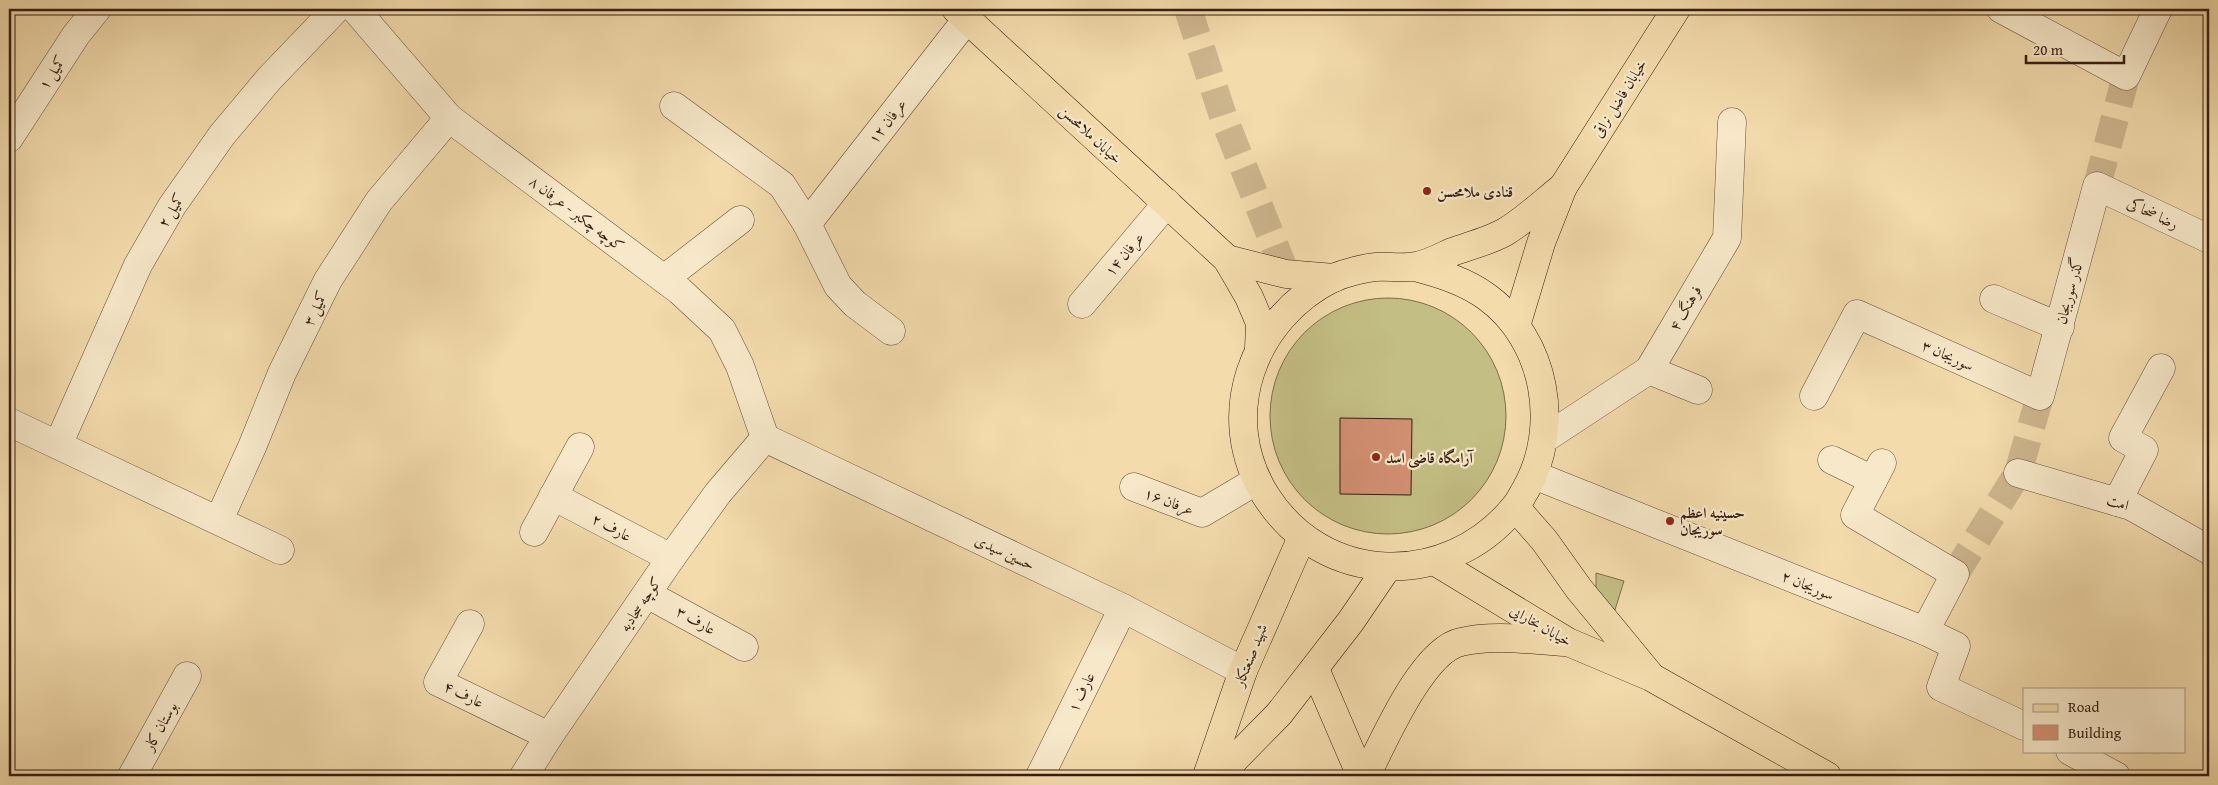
<svg xmlns="http://www.w3.org/2000/svg" width="2218" height="785" viewBox="0 0 2218 785" font-family="'Gentium Book Plus',Amiri,serif">
	<style>
		.green { fill: #c3be84; stroke: #7c6e4c }
		.building { fill: #d39073; stroke: #361e13 }
		.lines { fill: none; stroke-linecap: round; stroke-linejoin: round }
		.minor-tunnel { stroke: #cdb58d; stroke-width: 28; stroke-dasharray: 28 14; stroke-linecap: butt }
		.minor-casing { stroke: #654d39; stroke-width: 29 }
		.major-casing { stroke: #361e13; stroke-width: 29 }
		.minor { stroke: #f7e8c9; stroke-width: 28 }
		.major { stroke: #f3dbac; stroke-width: 28 }
		.poi-dot { fill: #8f2418; stroke: #f7e8c9; stroke-width: 2 }
		.labels { text-anchor: middle; dominant-baseline: central; stroke-width: 4.5; stroke-linejoin: round; paint-order: stroke }
		.street-label { font-size: 15px; fill: #361e13; stroke: #f7e8c9 }
		.poi-label { font-size: 15px; font-weight: bold; fill: #361e13; stroke: #f7e8c9; text-anchor: start }
	</style>
	<rect width="100%" height="100%" fill="#f3dbac"/>
	<filter id="stains"><feTurbulence type="fractalNoise" baseFrequency=".004" numOctaves="4"/><feColorMatrix values="0 0 0 0 .2 0 0 0 0 .09 0 0 0 0 .02 0 0 0 .5 -.17"/></filter>
	<radialGradient id="worn" r=".72"><stop offset=".6" stop-color="#630" stop-opacity="0"/><stop offset="1" stop-color="#630" stop-opacity=".3"/></radialGradient>
	<g class="green">
		<circle cx="1388" cy="416" r="118"/>
		<polygon points="1596,573 1624,581 1614,613 1596,593"/>
	</g>
	<polygon class="building" points="1340,418 1412,419 1411,495 1340,494"/>
	<g class="lines">
		<g class="minor-tunnel">
			<polyline points="1188,9 1223,116 1286,274"/>
			<polyline points="2097,186 2126,76"/>
			<polyline points="1955,574 2018,473 2040,396"/>
		</g>
		<defs>
			<g id="minor">
				<polyline points="355,9 449,118 680,291 722,330 740,366 765,438"/>
				<polyline points="2001,9 2126,76 2158,9"/>
				<polyline points="674,106 782,185 807,224 838,286 855,304 891,331"/>
				<polyline points="9,138 76,35 97,9"/>
				<polyline points="807,224 967,19"/>
				<polyline points="664,279 740,220"/>
				<polyline points="1994,299 2060,327"/>
				<polyline points="1082,304 1167,203"/>
				<polyline points="1649,370 1698,390"/>
				<polyline points="1814,396 1857,314 2040,396 2097,186 2209,239"/>
				<polyline points="9,422 280,550"/>
				<polyline points="765,438 1123,608 1243,671"/>
				<polyline points="1544,439 1649,370 1727,238 1732,122"/>
				<polyline points="58,445 138,265 172,206 222,135 269,79 336,9"/>
				<polyline points="1832,460 1873,480"/>
				<polyline points="1882,463 1855,515 1955,574 1925,631"/>
				<polyline points="2018,473 2131,506 2209,550"/>
				<polyline points="1534,475 1925,631 1956,646 1941,687 2024,726"/>
				<polyline points="1134,487 1202,513 1256,481"/>
				<polyline points="553,496 671,558"/>
				<polyline points="2117,502 2144,450 2123,438 2161,368"/>
				<polyline points="219,520 252,447 282,373 328,280 379,201 449,118"/>
				<polyline points="534,532 580,447"/>
				<polyline points="647,594 744,647"/>
				<polyline points="470,624 438,682 549,736"/>
				<polyline points="2070,751 2116,776"/>
				<polyline points="132,776 187,676"/>
				<polyline points="524,776 549,736 671,558 718,493 765,438"/>
				<polyline points="1040,776 1123,608"/>
			</g>
			<g id="major">
				<polyline points="956,9 1227,259 1249,297 1260,323 1259,348"/>
				<polyline points="1563,187 1676,9"/>
				<polyline points="1227,259 1286,274 1334,278"/>
				<path d="M1415 267C1441 274 1465 281 1487 297 1546 340 1561 427 1526 489 1522 495 1519 503 1514 508 1447 589 1324 587 1266 496 1216 417 1252 318 1333 278 1345 273 1364 268 1376 267 1389 266 1403 269 1416 266 1428 264 1441 257 1452 252 1469 246 1489 241 1505 232 1525 220 1544 202 1563 187L1541 243 1516 326"/>
				<polyline points="1515,507 1544,540 1579,589 1649,674"/>
				<polyline points="1436,562 1568,642 1651,677 1827,776"/>
				<polyline points="1315,669 1361,776"/>
				<polyline points="1207,776 1243,671 1302,537"/>
				<polyline points="1218,776 1279,714 1351,621 1387,568"/>
				<path d="M1366 776C1383 743 1422 650 1461 642 1494 634 1530 640 1564 642"/>
			</g>
		</defs>
		<use href="#minor" class="minor-casing"/>
		<use href="#major" class="major-casing"/>
		<use href="#minor" class="minor"/>
		<use href="#major" class="major"/>
	</g>
	<g class="poi-dot">
		<circle cx="1427" cy="191" r="5"/>
		<circle cx="1376" cy="457" r="5"/>
		<circle cx="1670" cy="521" r="5"/>
	</g>
	<g class="labels">
		<g class="street-label">
			<text transform="translate(52 72) rotate(-57)">کمیل ۱</text>
			<text transform="translate(1619 98) rotate(-58)">خیابان فاضل نراقی</text>
			<text transform="translate(887 121) rotate(-52)">عرفان ۱۲</text>
			<text transform="translate(1091 134) rotate(43)">خیابان ملامحسن</text>
			<text transform="translate(171 210) rotate(-58)">کمیل ۲</text>
			<text transform="translate(577 213) rotate(37)">کوچه چکبر - عرفان ۸</text>
			<text transform="translate(2153 213) rotate(25)">رضا ضحاکی</text>
			<text transform="translate(1124 254) rotate(-50)">عرفان ۱۴</text>
			<text transform="translate(2069 291) rotate(-75)">گذر سوریجان</text>
			<text transform="translate(315 308) rotate(-64)">کمیل ۳</text>
			<text transform="translate(1685 308) rotate(-60)">فرهنگ ۴</text>
			<text transform="translate(1948 355) rotate(24)">سوریجان ۳</text>
			<text transform="translate(1169 501) rotate(21)">عرفان ۱۶</text>
			<text transform="translate(2118 502) rotate(18)">امت</text>
			<text transform="translate(612 527) rotate(28)">عارف ۲</text>
			<text transform="translate(1005 552) rotate(25)">حسین سیدی</text>
			<text transform="translate(1808 585) rotate(22)">سوریجان ۲</text>
			<text transform="translate(640 604) rotate(-56)">کوچه سجادیه</text>
			<text transform="translate(696 620) rotate(29)">عارف ۳</text>
			<text transform="translate(1541 625) rotate(30)">خیابان بخارایی</text>
			<text transform="translate(1250 655) rotate(-68)">شهید صنعتکار</text>
			<text transform="translate(1081 692) rotate(-64)">عارف ۱</text>
			<text transform="translate(464 694) rotate(26)">عارف ۴</text>
			<text transform="translate(160 726) rotate(-61)">بوستان کار</text>
		</g>
		<g class="poi-label">
			<text x="1437" y="191">قنادی ملامحسن</text>
			<text x="1386" y="457">آرامگاه قاضی اسد</text>
			<text x="1680" y="512">حسینیه اعظم<tspan x="1680" dy="17">سوریجان</tspan></text>
		</g>
	</g>
	<rect width="2218" height="785" fill="none" stroke="#f3dbac" stroke-width="30"/>
	<rect x="10" y="10" width="2198" height="765" fill="none" stroke="#361e13" stroke-width="2.5"/>
	<rect x="15" y="15" width="2188" height="755" fill="none" stroke="#361e13"/>
	<rect x="2023" y="688" width="162" height="65" fill="#f7e8c9" stroke="#aa9780"/>
	<rect x="2033" y="704" width="25" height="8" fill="#f3dbac" stroke="#aa9780"/>
	<text x="2068" y="712" font-size="15" fill="#361e13">Road</text>
	<rect x="2033" y="725" width="25" height="15" fill="#d39073" stroke="#aa9780"/>
	<text x="2068" y="738" font-size="15" fill="#361e13">Building</text>
	<path d="M2026 55v8h98v-8" fill="none" stroke="#361e13" stroke-width="2.5"/>
	<text x="2033" y="55" font-size="15" fill="#361e13" stroke="#f7e8c9" stroke-width="4" paint-order="stroke">20 m</text>
	<rect width="100%" height="100%" filter="url(#stains)"/>
	<rect width="100%" height="100%" fill="url(#worn)"/>
</svg>
